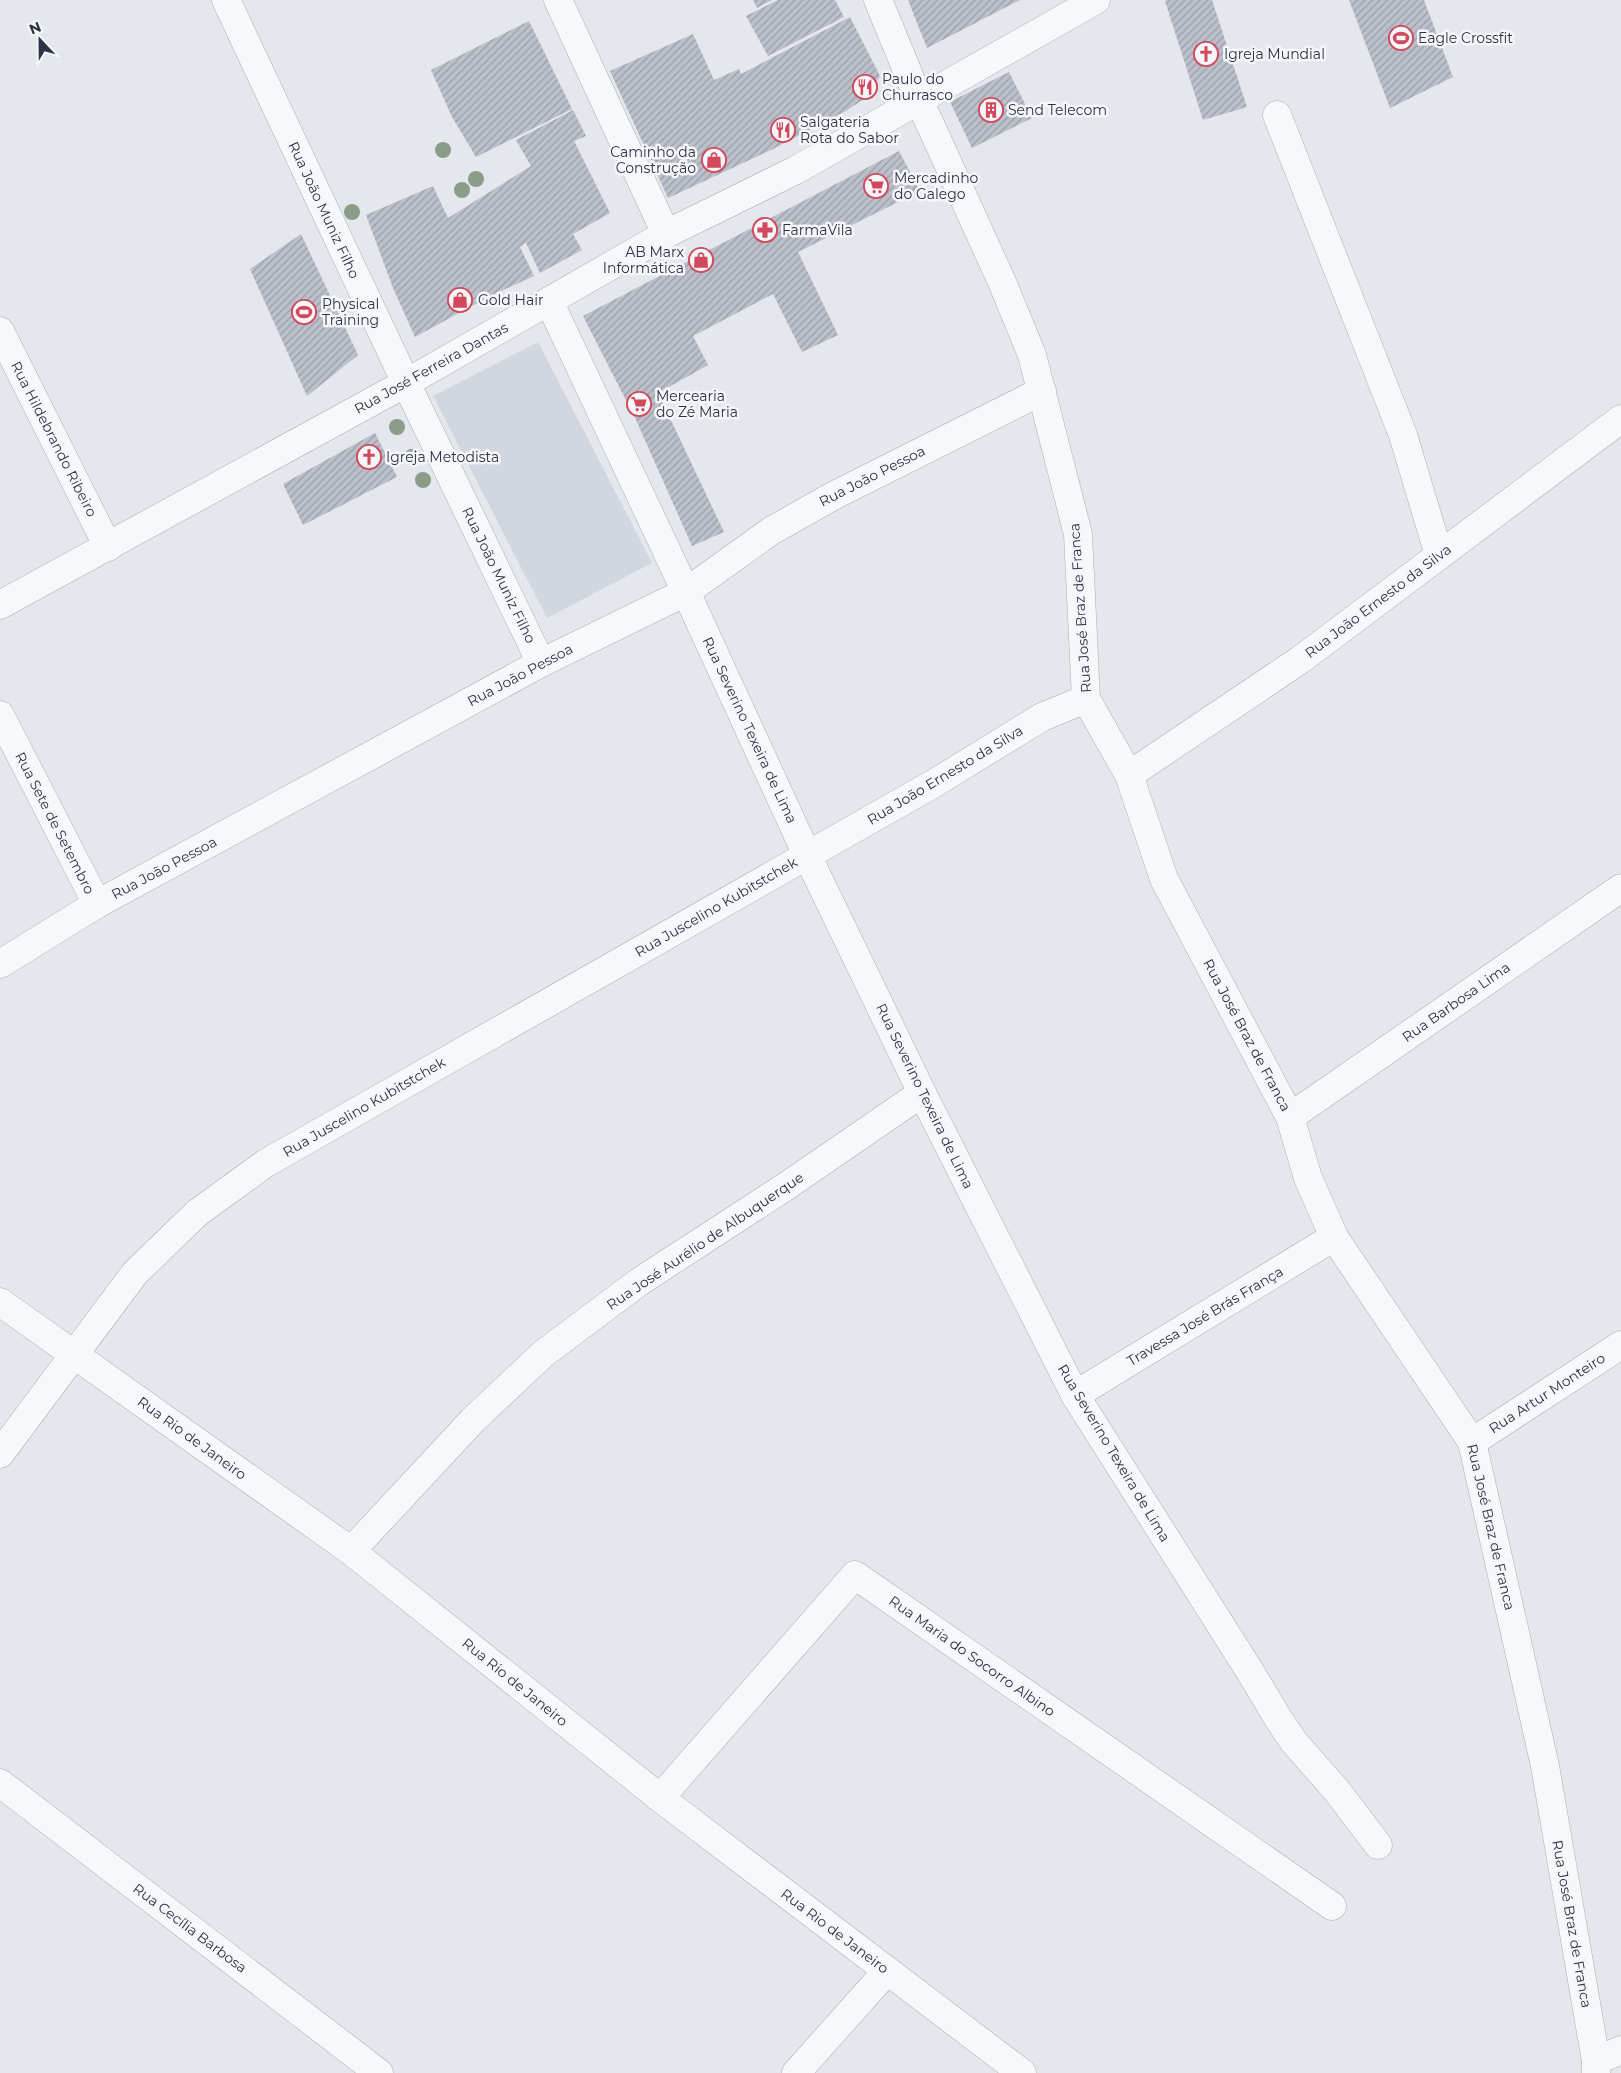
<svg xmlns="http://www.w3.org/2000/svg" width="1621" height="2073" viewBox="0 0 1621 2073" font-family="Montserrat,sans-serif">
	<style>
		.built { fill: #d2d6de }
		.building { fill: url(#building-hatch) }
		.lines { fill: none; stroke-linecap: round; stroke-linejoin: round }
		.minor-casing { stroke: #a9aeb7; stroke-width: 29 }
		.tertiary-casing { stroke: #a9aeb7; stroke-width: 29 }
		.minor { stroke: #f7f8fa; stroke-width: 28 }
		.tertiary { stroke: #f7f8fa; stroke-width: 28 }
		.tree { fill: #899d89 }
		.labels { text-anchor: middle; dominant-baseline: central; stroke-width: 5; stroke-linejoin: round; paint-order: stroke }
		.poi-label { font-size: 14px; fill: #2b3445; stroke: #f4f6f9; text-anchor: start }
		.street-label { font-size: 14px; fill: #2b3445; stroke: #f4f6f9 }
	</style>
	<defs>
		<pattern id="building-hatch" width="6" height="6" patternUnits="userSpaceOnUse" patternTransform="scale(1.25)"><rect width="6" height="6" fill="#bbc0ca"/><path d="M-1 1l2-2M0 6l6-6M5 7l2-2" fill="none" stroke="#989da6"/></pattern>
	</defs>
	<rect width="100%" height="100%" fill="#e4e7ec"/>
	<polygon class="built" points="538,342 652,563 547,618 433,396"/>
	<g class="building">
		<polygon points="753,0 772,0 757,8"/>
		<polygon points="778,0 835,0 844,17 768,56 746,16"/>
		<polygon points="908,0 1020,0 927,48"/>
		<polygon points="1167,0 1212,0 1247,107 1203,120 1165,1"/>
		<polygon points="1349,0 1424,0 1453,77 1390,108"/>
		<polygon points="850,17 880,76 867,97 844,112 773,149 668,198 610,71 693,34 714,80 739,69 741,74"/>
		<polygon points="529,21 572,109 476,157 452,117 431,70"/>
		<polygon points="1009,72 1032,118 972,148 950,102"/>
		<polygon points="573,110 586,136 574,141 610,213 573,234 582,250 540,273 526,243 520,247 534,276 490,296 415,337 393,288 366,215 433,186 448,218 531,166 516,140"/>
		<polygon points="899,151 920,191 798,252 838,335 802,352 773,294 693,336 708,365 658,393 724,532 692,546 636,420 583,316"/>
		<polygon points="301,234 358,355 307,396 250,269"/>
		<polygon points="375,433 397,477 303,525 283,484"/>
	</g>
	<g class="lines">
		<defs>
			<g id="minor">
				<polyline points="226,0 406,383 541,663"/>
				<polyline points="558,0 666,234"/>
				<polyline points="878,0 920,102 1002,282 1032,355 1078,534 1086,699 1129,775 1164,879 1290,1117 1308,1178 1334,1237 1472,1442 1545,1766 1596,2061 1596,2073"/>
				<polyline points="1277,115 1403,435 1439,555"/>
				<polyline points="549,301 686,592 807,855 922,1093 1075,1395 1251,1673 1279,1720 1294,1742 1337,1791 1378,1845"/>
				<polyline points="0,331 108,547"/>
				<polyline points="0,715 97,904"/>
				<polyline points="1129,775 1300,660 1621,419"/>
				<polyline points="0,964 97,904 541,663 686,592 771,531 833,496 1042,391"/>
				<polyline points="1290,1117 1621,888"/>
				<polyline points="0,1302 351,1551 660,1798 1022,2073"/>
				<polyline points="1075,1395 1334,1237"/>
				<polyline points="1472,1442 1621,1345"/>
				<polyline points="0,1454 135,1273 197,1213 266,1163 933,784 1042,717 1086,699"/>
				<polyline points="351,1551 473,1420 543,1354 639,1282 788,1185 922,1093"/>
				<polyline points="0,1783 379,2073"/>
				<polyline points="660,1798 855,1575 1332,1906"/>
				<polyline points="1596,2061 1621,2050"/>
				<polyline points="796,2073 887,1971"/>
			</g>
			<polyline id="tertiary" points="0,605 406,383 666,234 796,170 1096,0"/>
		</defs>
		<use href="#minor" class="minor-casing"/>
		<use href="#tertiary" class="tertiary-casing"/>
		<use href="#minor" class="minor"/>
		<use href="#tertiary" class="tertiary"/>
	</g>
	<g class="tree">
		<circle cx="443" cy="150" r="8"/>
		<circle cx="476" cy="179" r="8"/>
		<circle cx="462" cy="190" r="8"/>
		<circle cx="352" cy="212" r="8"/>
		<circle cx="397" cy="427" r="8"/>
		<circle cx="412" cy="457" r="8"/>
		<circle cx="423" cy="480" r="8"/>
	</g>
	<defs>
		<symbol id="stadium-ring" viewBox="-11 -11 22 22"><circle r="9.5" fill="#f4f6f9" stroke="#d1495b" stroke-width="1.5"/><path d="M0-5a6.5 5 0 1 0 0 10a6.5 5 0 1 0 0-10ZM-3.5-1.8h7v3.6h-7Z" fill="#d1495b"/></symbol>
		<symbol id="church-ring" viewBox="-11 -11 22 22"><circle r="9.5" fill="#f4f6f9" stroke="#d1495b" stroke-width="1.5"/><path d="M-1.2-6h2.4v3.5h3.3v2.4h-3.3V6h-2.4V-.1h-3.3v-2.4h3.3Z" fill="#d1495b"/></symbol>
		<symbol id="restaurant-ring" viewBox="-11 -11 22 22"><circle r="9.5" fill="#f4f6f9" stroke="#d1495b" stroke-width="1.5"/><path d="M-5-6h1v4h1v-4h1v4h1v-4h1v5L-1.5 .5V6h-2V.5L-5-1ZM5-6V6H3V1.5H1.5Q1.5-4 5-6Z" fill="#d1495b"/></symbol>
		<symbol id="building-ring" viewBox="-11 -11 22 22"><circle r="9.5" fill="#f4f6f9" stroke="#d1495b" stroke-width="1.5"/><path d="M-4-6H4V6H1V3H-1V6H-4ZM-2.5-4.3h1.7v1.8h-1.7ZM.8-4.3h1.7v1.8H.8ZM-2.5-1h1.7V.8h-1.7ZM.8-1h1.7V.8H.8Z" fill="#d1495b"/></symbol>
		<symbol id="shop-ring" viewBox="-11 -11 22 22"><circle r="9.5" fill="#f4f6f9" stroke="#d1495b" stroke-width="1.5"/><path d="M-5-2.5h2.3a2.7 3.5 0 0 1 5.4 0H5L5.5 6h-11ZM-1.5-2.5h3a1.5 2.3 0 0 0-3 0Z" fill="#d1495b"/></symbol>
		<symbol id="supermarket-ring" viewBox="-11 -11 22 22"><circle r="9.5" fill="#f4f6f9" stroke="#d1495b" stroke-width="1.5"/><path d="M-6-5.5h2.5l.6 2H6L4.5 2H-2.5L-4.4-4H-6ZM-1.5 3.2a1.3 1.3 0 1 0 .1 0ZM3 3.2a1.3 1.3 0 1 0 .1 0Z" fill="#d1495b"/></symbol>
		<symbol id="pharmacy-ring" viewBox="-11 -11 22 22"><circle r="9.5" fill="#f4f6f9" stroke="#d1495b" stroke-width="1.5"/><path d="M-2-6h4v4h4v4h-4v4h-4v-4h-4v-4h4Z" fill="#d1495b"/></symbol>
	</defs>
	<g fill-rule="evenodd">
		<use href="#stadium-ring" x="1387" y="24" width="28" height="28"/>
		<use href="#church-ring" x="1192" y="40" width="28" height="28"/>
		<use href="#restaurant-ring" x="851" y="73" width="28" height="28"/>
		<use href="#building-ring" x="977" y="96" width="28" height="28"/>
		<use href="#restaurant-ring" x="769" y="116" width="28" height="28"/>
		<use href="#shop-ring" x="700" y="146" width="28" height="28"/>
		<use href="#supermarket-ring" x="862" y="172" width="28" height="28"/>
		<use href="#pharmacy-ring" x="751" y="216" width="28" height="28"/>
		<use href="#shop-ring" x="687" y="246" width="28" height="28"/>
		<use href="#shop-ring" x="446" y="286" width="28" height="28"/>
		<use href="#stadium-ring" x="290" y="298" width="28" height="28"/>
		<use href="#supermarket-ring" x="625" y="390" width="28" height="28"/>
		<use href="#church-ring" x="355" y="443" width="28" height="28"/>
	</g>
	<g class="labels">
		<g class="poi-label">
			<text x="1418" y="38">Eagle Crossfit</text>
			<text x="1224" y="54">Igreja Mundial</text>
			<text x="882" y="79">Paulo do<tspan x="882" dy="16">Churrasco</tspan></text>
			<text x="1008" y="110">Send Telecom</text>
			<text x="800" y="122">Salgateria<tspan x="800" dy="16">Rota do Sabor</tspan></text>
			<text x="696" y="152" text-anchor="end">Caminho da<tspan x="696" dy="16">Construção</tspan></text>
			<text x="894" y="178">Mercadinho<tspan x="894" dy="16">do Galego</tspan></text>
			<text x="782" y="230">FarmaVila</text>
			<text x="684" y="252" text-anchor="end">AB Marx<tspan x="684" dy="16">Informática</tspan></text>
			<text x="478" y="300">Gold Hair</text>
			<text x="322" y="304">Physical<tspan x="322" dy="16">Training</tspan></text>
			<text x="656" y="396">Mercearia<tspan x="656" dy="16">do Zé Maria</tspan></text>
			<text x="386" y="457">Igreja Metodista</text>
		</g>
		<g class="street-label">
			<text transform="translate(324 210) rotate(65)">Rua João Muniz Filho</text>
			<text transform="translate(431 368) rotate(-29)">Rua José Ferreira Dantas</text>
			<text transform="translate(54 439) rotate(63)">Rua Hildebrando Ribeiro</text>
			<text transform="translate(872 476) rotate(-27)">Rua João Pessoa</text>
			<text transform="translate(499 575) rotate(64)">Rua João Muniz Filho</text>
			<text transform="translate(1378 601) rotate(-37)">Rua João Ernesto da Silva</text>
			<text transform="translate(1080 608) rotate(-94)">Rua José Braz de Franca</text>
			<text transform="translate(520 675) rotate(-28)">Rua João Pessoa</text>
			<text transform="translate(750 730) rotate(65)">Rua Severino Texeira de Lima</text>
			<text transform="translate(945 775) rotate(-31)">Rua João Ernesto da Silva</text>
			<text transform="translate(55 823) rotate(63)">Rua Sete de Setembro</text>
			<text transform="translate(164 868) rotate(-28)">Rua João Pessoa</text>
			<text transform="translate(716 907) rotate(-30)">Rua Juscelino Kubitstchek</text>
			<text transform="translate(1456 1002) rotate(-35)">Rua Barbosa Lima</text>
			<text transform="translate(1247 1035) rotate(62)">Rua José Braz de Franca</text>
			<text transform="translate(925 1096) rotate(64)">Rua Severino Texeira de Lima</text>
			<text transform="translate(364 1107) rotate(-30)">Rua Juscelino Kubitstchek</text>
			<text transform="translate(705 1241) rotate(-34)">Rua José Aurélio de Albuquerque</text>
			<text transform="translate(1205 1316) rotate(-31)">Travessa José Brás França</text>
			<text transform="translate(1547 1393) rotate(-33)">Rua Artur Monteiro</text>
			<text transform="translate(192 1438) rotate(36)">Rua Rio de Janeiro</text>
			<text transform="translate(1114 1453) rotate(59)">Rua Severino Texeira de Lima</text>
			<text transform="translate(1491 1527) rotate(77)">Rua José Braz de Franca</text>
			<text transform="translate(972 1656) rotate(35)">Rua Maria do Socorro Albino</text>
			<text transform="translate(515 1682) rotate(39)">Rua Rio de Janeiro</text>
			<text transform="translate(1572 1924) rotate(80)">Rua José Braz de Franca</text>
			<text transform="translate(190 1928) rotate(37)">Rua Cecília Barbosa</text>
			<text transform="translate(835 1931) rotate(37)">Rua Rio de Janeiro</text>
		</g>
	</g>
	<g transform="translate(40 40) rotate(338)" stroke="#f4f6f9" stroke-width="4" paint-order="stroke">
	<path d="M0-4L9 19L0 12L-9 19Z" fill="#2b3445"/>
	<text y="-8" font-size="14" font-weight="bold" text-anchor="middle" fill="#2b3445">N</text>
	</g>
</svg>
